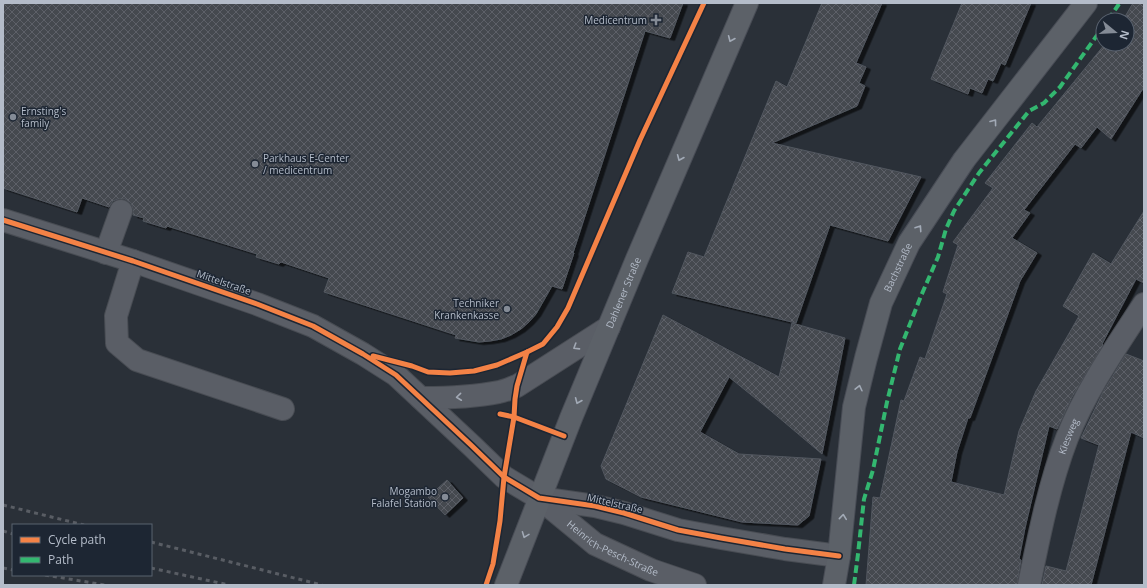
<svg xmlns="http://www.w3.org/2000/svg" width="1147" height="588" viewBox="0 0 1147 588" font-family="'Open Sans',sans-serif">
	<style>
		.building { fill: url(#building-cross-hatch); stroke: #52575f; filter: url(#shadow) }
		.lines { fill: none; stroke-linecap: round; stroke-linejoin: round }
		.minor-casing { stroke: #484c53; stroke-width: 24 }
		.major-casing { stroke: #484c55; stroke-width: 24 }
		.minor { stroke: #5a5e66; stroke-width: 22 }
		.major { stroke: #5c6168; stroke-width: 22 }
		.rail { stroke: #595d64; stroke-width: 3; stroke-dasharray: 4 4; stroke-linecap: butt }
		.quiet { stroke: #33b770; stroke-width: 4; stroke-dasharray: 8 4; stroke-linecap: butt }
		.cycleway-casing { stroke: #1d2633; stroke-width: 8 }
		.cycleway { stroke: #f48246; stroke-width: 5 }
		.oneway { stroke: #a2aab6 }
		.oneway2 { stroke: #a2a9b5 }
		.poi-dot { fill: #848b96; stroke: #1d2633; stroke-width: 1.5 }
		.labels { text-anchor: middle; dominant-baseline: central; stroke-width: 3; stroke-linejoin: round; paint-order: stroke }
		.poi-label { font-size: 10px; fill: #b4bcc9; stroke: #1d2633; text-anchor: end }
		.street-label { font-size: 10px; fill: #b4bcc9; stroke: #1d2633 }
	</style>
	<defs>
		<pattern id="building-cross-hatch" width="8" height="8" patternUnits="userSpaceOnUse"><rect width="8" height="8" fill="#444950"/><path d="M0 0l8 8M0 8l8-8" fill="none" stroke="#5d6168"/></pattern>
		<filter id="shadow"><feDropShadow dx="4.5" dy="2.5" stdDeviation="0" flood-color="#0009"/></filter>
	</defs>
	<rect width="100%" height="100%" fill="#2a3038"/>
	<g class="building">
		<polygon points="3,3 683,3 670,38 645,31 573,253 574,253 562,289 552,286 536,314 529,322 521,329 511,335 501,339 490,341 479,342 455,338 456,335 324,292 329,278 281,262 279,264 256,257 257,254 167,226 166,228 143,221 144,218 133,215 133,209 131,203 125,199 118,199 113,201 109,207 82,198 77,212 3,188"/>
		<polygon points="822,3 882,3 856,63 866,67 859,83 865,86 857,106 772,143 921,177 888,241 830,225 796,323 672,293 688,252 704,257 776,81 787,87"/>
		<polygon points="962,3 1031,3 1005,65 1001,63 993,81 988,79 982,93 970,88 968,94 931,79"/>
		<polygon points="1133,3 1144,3 1144,87 1111,139 1097,127 1081,148 1075,144 1024,210 1030,213 1012,238 1037,253 1020,281 970,418 968,418 957,452 951,482 1004,495 1019,431 1036,391 1079,316 1063,306 1093,253 1111,264 1144,211 1144,283 1136,279 1102,344 1103,345 1072,397 1057,429 1049,426 1025,528 1019,559 1021,560 1017,585 866,585 873,497 880,498 901,400 904,401 920,357 925,359 947,294 943,292 958,245 953,242 993,188 985,183 1032,123 1037,127 1105,44 1127,44 1127,20 1123,20"/>
		<polygon points="663,315 779,377 792,323 845,338 822,454 771,411 729,377 700,432 739,454 821,459 809,516 798,525 742,522 641,497 606,479 601,466"/>
		<polygon points="1126,354 1144,361 1144,438 1131,432 1091,585 1042,585 1046,566 1066,571 1099,445 1081,438 1103,392"/>
		<polygon points="447,480 463,498 445,515 428,497"/>
	</g>
	<g class="lines">
		<defs>
			<g id="minor">
				<polyline points="3,220 133,261 257,304 313,326 363,354 396,375 472,446 504,477 539,498 595,506 624,513 678,530 721,538 785,549 839,556"/>
				<polyline points="106,253 121,211"/>
				<polyline points="133,261 116,316 117,343 137,360 283,409"/>
				<path d="M421 398C447 398 474 397 499 392 505 391 511 388 517 386L609 327"/>
				<path id="s1" d="M539 498 595 544 651 570 695 585"/>
				<path id="s2" d="M1029 585C1039 536 1049 485 1067 438 1086 390 1116 347 1144 304"/>
			</g>
			<g id="major">
				<path id="s3" d="M506 585 571 418 637 259 747 3"/>
				<path id="s4" d="M834 585 839 556 854 407 866 358 881 303 909 243 964 160 1086 3"/>
			</g>
		</defs>
		<use href="#minor" class="minor-casing"/>
		<use href="#major" class="major-casing"/>
		<use href="#minor" class="minor"/>
		<use href="#major" class="major"/>
		<g class="rail">
			<polyline points="3,505 84,525"/>
			<polyline points="3,531 13,534"/>
			<polyline points="151,542 322,585"/>
			<polyline points="3,568 13,570"/>
			<polyline points="151,568 229,585"/>
			<polyline points="45,575 105,585"/>
		</g>
		<g class="quiet">
			<polyline points="1108,20 1119,4 1122,3"/>
			<polyline points="854,585 858,554 864,499 873,470 887,402 900,349 921,296 938,257 946,229 954,211 979,173 1029,111 1044,103 1060,87 1103,27"/>
		</g>
		<defs>
			<g id="cycleway">
				<polyline points="3,220 133,261 257,304 313,326 363,354 396,375 472,446 504,477 539,498 595,506 624,513 678,530 721,538 785,549 839,556"/>
				<polyline points="373,356 412,366 428,372 450,373 474,371 497,365 527,352 543,344 557,327 568,308 640,140 704,3"/>
				<polyline points="500,414 514,417 564,436"/>
				<polyline points="486,585 493,564 500,521 504,477 514,417 515,399 517,386 527,352"/>
			</g>
		</defs>
		<use href="#cycleway" class="cycleway-casing"/>
		<use href="#cycleway" class="cycleway"/>
	</g>
	<defs><path id="oneway-chevron" d="M-2-3.5L2.5 0L-2 3.5" fill="none" stroke-width="1.6" stroke-linecap="round" stroke-linejoin="round"/></defs>
	<g class="oneway">
		<use href="#oneway-chevron" transform="translate(731 39) rotate(113)"/>
		<use href="#oneway-chevron" transform="translate(994 122) rotate(-53)"/>
		<use href="#oneway-chevron" transform="translate(680 158) rotate(113)"/>
		<use href="#oneway-chevron" transform="translate(919 228) rotate(-56)"/>
		<use href="#oneway-chevron" transform="translate(859 388) rotate(-77)"/>
		<use href="#oneway-chevron" transform="translate(578 401) rotate(113)"/>
		<use href="#oneway-chevron" transform="translate(843 517) rotate(-84)"/>
		<use href="#oneway-chevron" transform="translate(525 535) rotate(111)"/>
	</g>
	<g class="oneway2">
		<use href="#oneway-chevron" transform="translate(576 347) rotate(148)"/>
		<use href="#oneway-chevron" transform="translate(459 397) rotate(174)"/>
	</g>
	<g class="poi-dot">
		<path d="M654 14h4v4h4v4h-4v4h-4v-4h-4v-4h4z"/>
		<circle cx="13" cy="117" r="4"/>
		<circle cx="255" cy="164" r="4"/>
		<circle cx="507" cy="309" r="4"/>
		<circle cx="445" cy="497" r="4"/>
	</g>
	<g class="labels">
		<g class="poi-label">
			<text x="647" y="20">Medicentrum</text>
			<text x="21" y="111" text-anchor="start">Ernsting's<tspan x="21" dy="12">family</tspan></text>
			<text x="263" y="158" text-anchor="start">Parkhaus E-Center<tspan x="263" dy="12">/ medicentrum</tspan></text>
			<text x="499" y="303">Techniker<tspan x="499" dy="12">Krankenkasse</tspan></text>
			<text x="437" y="491">Mogambo<tspan x="437" dy="12">Falafel Station</tspan></text>
		</g>
		<g class="street-label">
			<text stroke="none"><textPath href="#s4" startOffset="326">Bachstraße</textPath></text>
			<text transform="translate(224 282) rotate(19)">Mittelstraße</text>
			<text stroke="none"><textPath href="#s3" startOffset="315">Dahlener Straße</textPath></text>
			<text stroke="none"><textPath href="#s2" startOffset="154">Kiesweg</textPath></text>
			<text transform="translate(615 503) rotate(13)">Mittelstraße</text>
			<text stroke="none"><textPath href="#s1" startOffset="90">Heinrich-Pesch-Straße</textPath></text>
		</g>
	</g>
	<rect width="1147" height="588" fill="none" stroke="#b4bcc9" stroke-width="8"/>
	<rect x="12" y="524" width="140" height="52" fill="#1d2633" stroke="#59626f"/>
	<rect x="20" y="537" width="20" height="6" fill="#f48246" stroke="#59626f"/>
	<text x="48" y="544" font-size="12" fill="#b4bcc9">Cycle path</text>
	<rect x="20" y="557" width="20" height="6" fill="#33b770" stroke="#59626f"/>
	<text x="48" y="564" font-size="12" fill="#b4bcc9">Path</text>
	<g transform="translate(1115 32) rotate(108)"><circle r="19" fill="#1d2633" stroke="#59626f"/>
	<path d="M0-3L7 15L0 10L-7 15Z" fill="#848b96"/>
	<text y="-6" font-size="11" font-weight="bold" text-anchor="middle" fill="#b4bcc9">N</text>
	</g>
</svg>
